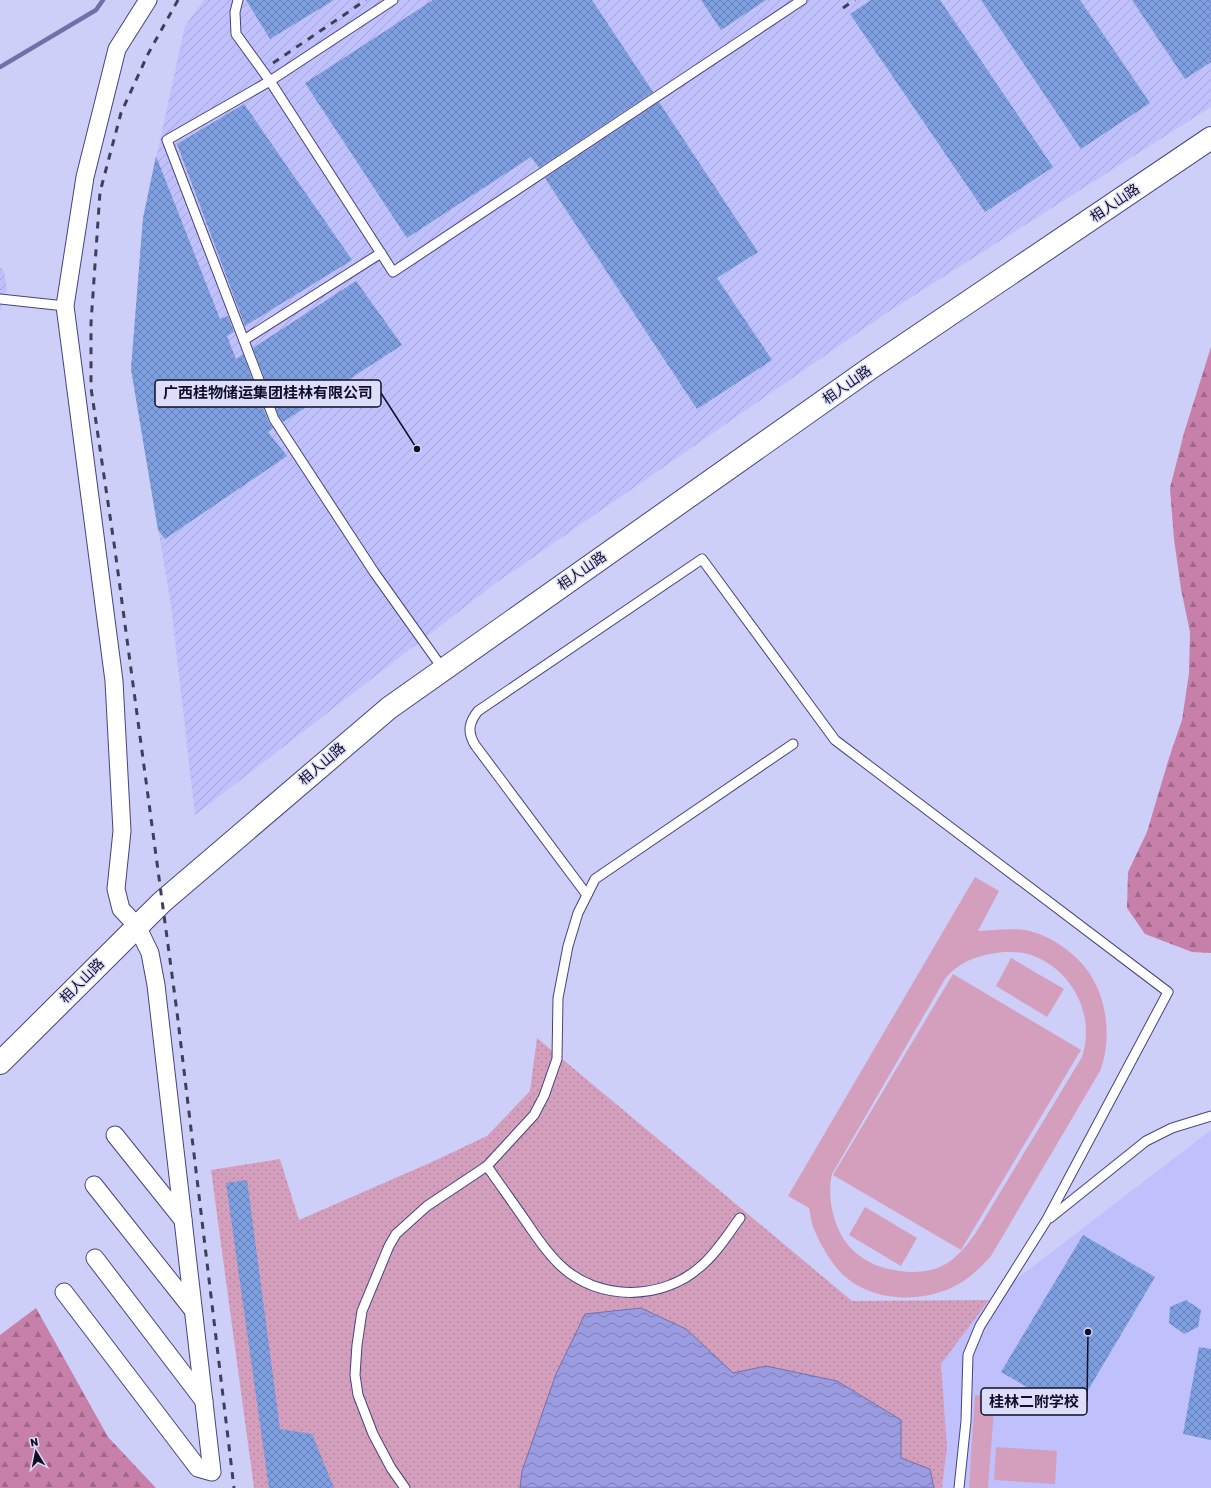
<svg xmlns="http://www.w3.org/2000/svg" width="1211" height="1488" viewBox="0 0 1211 1488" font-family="Rubik,'Noto Sans SC',sans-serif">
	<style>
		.built { fill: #c0c0fc }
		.industrial { fill: url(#industrial-furrows) }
		.grass { fill: url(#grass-dots) }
		.forest { fill: url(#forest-firs) }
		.garden { fill: #d49ebd; fill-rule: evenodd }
		.water { fill: url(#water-waves); stroke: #7171aa }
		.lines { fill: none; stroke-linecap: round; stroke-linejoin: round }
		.stream { stroke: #7171aa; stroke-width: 4.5 }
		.building { fill: url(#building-cross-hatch) }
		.lane-casing { stroke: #47447d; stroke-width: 11 }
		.street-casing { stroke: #47447d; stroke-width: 19 }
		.secondary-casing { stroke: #47447d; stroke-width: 24 }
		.lane { stroke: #fff; stroke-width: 9 }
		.street { stroke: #fff; stroke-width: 17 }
		.secondary { stroke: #fff; stroke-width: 22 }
		.rail { stroke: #3f3f5b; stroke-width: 3; stroke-dasharray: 7 7; stroke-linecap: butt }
		.labels { text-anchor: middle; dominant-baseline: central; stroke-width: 3; stroke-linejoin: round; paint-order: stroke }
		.street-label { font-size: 14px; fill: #100f27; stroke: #dcddf9 }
		.leader { fill: none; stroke: #100f27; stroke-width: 1.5 }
		.callout-dot { fill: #100f27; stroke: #dcddf9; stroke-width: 1.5 }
		.callout { fill: #dcddf9; stroke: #100f27; stroke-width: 1.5 }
		.callout-label { font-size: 15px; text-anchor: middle; font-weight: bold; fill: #100f27 }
	</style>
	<defs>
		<pattern id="industrial-furrows" width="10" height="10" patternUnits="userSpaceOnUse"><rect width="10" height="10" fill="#c0c0fc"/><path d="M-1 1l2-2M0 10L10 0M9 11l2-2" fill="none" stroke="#a4a4d8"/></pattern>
		<pattern id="grass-dots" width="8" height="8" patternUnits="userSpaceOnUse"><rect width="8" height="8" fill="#d49ebd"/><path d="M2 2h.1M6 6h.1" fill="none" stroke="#b587a2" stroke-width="1.8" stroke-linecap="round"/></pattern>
		<pattern id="forest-firs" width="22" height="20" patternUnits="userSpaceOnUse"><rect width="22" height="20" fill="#c780aa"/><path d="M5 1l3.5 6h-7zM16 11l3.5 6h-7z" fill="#a0678a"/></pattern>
		<pattern id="water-waves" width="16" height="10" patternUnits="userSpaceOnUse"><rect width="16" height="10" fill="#9b9be2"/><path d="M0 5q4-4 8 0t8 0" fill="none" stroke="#7d7db7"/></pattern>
		<pattern id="building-cross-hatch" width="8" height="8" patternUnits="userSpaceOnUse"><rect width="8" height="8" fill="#7e9fe0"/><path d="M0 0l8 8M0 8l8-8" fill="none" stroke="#6680b6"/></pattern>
	</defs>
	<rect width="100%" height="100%" fill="#cecff8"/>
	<polygon class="built" points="1211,1130 1211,1488 942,1488 947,1447 941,1364 989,1300"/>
	<g class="industrial">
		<polygon points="204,0 1211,0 1211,107 888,312 496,583 195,815 171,605 131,369 143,218 185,26"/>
		<polygon points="0,267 4,271 7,289 0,311"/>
	</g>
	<polygon class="grass" points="537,1038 852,1301 989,1300 941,1364 947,1447 942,1488 254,1488 211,1170 280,1159 299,1220 432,1162 487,1136 530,1091"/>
	<g class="forest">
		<polygon points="1211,347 1211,953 1192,952 1145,934 1127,908 1128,872 1147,832 1169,758 1182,720 1189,673 1190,632 1181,589 1174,539 1170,488 1184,433"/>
		<polygon points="36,1308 108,1437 156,1488 0,1488 0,1335"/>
	</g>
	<g class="garden">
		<path d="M975 877 999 891 978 931C996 930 1015 927 1033 932 1057 939 1083 959 1094 981 1108 1007 1111 1043 1100 1071L991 1256C980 1268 968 1280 953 1287 916 1305 862 1301 835 1266 827 1255 819 1242 814 1229 811 1223 811 1215 809 1208L788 1196ZM1004 952C1013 952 1022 952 1031 955 1072 969 1096 1015 1082 1057L975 1234C966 1246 955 1261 940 1267 928 1272 913 1273 900 1271 884 1269 869 1264 856 1253 835 1236 826 1199 832 1174L945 979C959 961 981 954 1004 952Z"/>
		<polygon points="1011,958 1064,989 1047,1017 996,986"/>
		<polygon points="953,974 1081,1050 961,1250 833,1175"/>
		<polygon points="865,1207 917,1238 901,1266 849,1235"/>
		<polygon points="975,1395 995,1396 988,1488 969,1488"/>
		<polygon points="996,1447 1057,1451 1055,1484 994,1480"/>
	</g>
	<polygon class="water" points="641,1308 686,1329 733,1373 766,1366 837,1381 901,1420 901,1458 930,1469 934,1488 520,1488 522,1471 556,1374 585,1314"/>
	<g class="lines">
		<polyline class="stream" points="0,67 96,10 103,0"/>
	</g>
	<g class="building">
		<polygon points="246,0 334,0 270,39"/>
		<polygon points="433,0 592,0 653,92 539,168 531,157 407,238 305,83"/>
		<polygon points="701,0 766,0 721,30"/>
		<polygon points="871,0 940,0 1053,167 985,212 850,14"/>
		<polygon points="981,0 1080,0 1150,103 1081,149"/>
		<polygon points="1132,0 1211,0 1211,62 1185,79"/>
		<polygon points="659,102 758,252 717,278 772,360 697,409 545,178"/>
		<polygon points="244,104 352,260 245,326 177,144"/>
		<polygon points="156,156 220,319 228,316 234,332 227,336 236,359 243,354 268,421 273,428 268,432 287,456 165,539 158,530 131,369 143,218"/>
		<polygon points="356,281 402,345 283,422 279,416 253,348"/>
		<polygon points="247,1180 280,1429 312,1434 334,1488 269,1488 226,1183"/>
		<polygon points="1083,1235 1155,1277 1074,1414 1001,1372"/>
		<polygon points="1186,1300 1201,1310 1198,1327 1184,1334 1169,1323 1170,1307"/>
		<polygon points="1199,1347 1211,1349 1211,1440 1183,1434"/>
	</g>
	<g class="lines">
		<defs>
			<g id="lane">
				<polyline points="238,0 235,12 236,34 270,81 393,272 802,0"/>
				<polyline points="393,0 270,81 167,140 274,419 374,572 443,669"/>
				<polyline points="0,299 65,306"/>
				<polyline points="244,340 381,253"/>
				<path d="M587 895 475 745C467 732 469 722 478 711L702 559 835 740 1168 992 1046 1221 980 1326 968 1355 966 1421 959 1488"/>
				<path d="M487 1166C500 1185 514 1204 527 1223 537 1238 548 1254 561 1266 598 1301 662 1301 700 1267 716 1254 728 1234 740 1218"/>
				<polyline points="1050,1218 1146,1141 1172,1128 1211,1116"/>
				<polyline points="405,1488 391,1468 373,1434 358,1395 355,1375 357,1345 362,1311 389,1246 396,1234 427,1206 487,1166 534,1115 544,1096 557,1059 558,998 568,946 578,913 595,879 793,744"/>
			</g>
			<g id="street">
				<polyline points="115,1135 183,1220"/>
				<polyline points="94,1185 193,1310"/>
				<polyline points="95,1258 204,1401"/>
				<polyline points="64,1292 198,1468 212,1472 156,985 150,953 137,926 121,909 116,889 122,831 114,681 65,306 85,177 117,49 148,0"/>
			</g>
			<polyline id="secondary" points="0,1063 162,902 389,708 872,367 1211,138"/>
		</defs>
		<use href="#lane" class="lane-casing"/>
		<use href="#street" class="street-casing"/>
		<use href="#secondary" class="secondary-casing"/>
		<use href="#lane" class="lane"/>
		<use href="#street" class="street"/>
		<use href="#secondary" class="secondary"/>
		<g class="rail">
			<polyline points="178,0 148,54 121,113 100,192 91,323 91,388 115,550 177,1012 234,1488"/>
			<polyline points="843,8 855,0"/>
			<polyline points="273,63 366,0"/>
		</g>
	</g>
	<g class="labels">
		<g class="street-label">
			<text transform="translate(1115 203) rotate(-34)">相人山路</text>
			<text transform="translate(847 385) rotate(-35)">相人山路</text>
			<text transform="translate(582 571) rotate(-35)">相人山路</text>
			<text transform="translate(322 764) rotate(-41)">相人山路</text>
			<text transform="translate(82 981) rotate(-45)">相人山路</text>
		</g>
	</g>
	<path class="leader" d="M417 449L381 393M1088 1332L1087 1401"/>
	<g class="callout-dot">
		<circle cx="417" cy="449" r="4"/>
		<circle cx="1088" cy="1332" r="4"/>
	</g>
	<g class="callout">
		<rect x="155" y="380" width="226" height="27" rx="4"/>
		<rect x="981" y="1388" width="106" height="27" rx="4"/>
	</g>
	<g class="callout-label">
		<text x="268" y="398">广西桂物储运集团桂林有限公司</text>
		<text x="1034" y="1407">桂林二附学校</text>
	</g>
	<g transform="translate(36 1452) rotate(350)" stroke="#dcddf9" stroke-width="3" paint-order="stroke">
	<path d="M0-3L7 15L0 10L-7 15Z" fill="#100f27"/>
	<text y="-6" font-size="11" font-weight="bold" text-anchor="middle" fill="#100f27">N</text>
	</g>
</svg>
